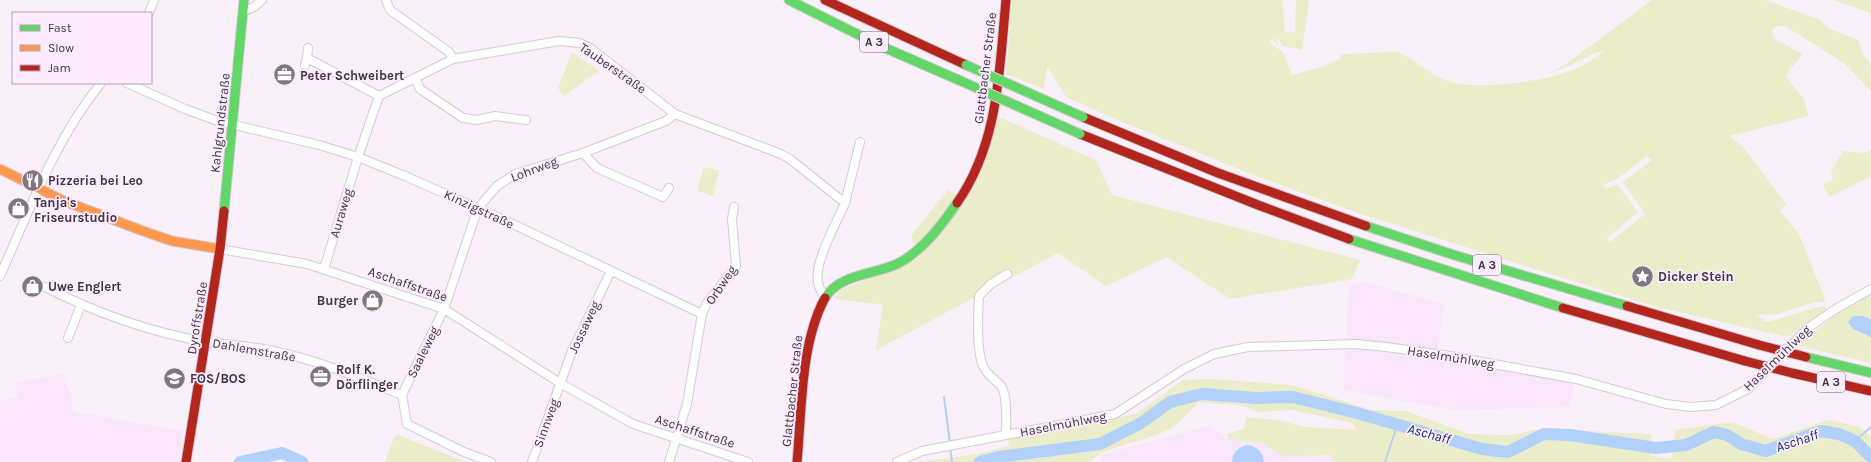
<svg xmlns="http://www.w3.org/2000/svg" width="1871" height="462" viewBox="0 0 1871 462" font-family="Karla,sans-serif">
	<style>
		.built { fill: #f9e6fb }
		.green { fill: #ebecca; fill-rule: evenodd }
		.water { fill: #b1d0fa }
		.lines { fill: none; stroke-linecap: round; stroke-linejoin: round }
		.stream { stroke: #b1d0fa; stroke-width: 2 }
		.river { stroke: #b1d0fa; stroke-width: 12 }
		.street-casing { stroke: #d4cbd5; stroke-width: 10 }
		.fast-casing { stroke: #d4cbd5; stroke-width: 11 }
		.slow-casing { stroke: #d4cbd5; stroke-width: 11 }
		.jam-casing { stroke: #d4cbd5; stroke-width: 11 }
		.street { stroke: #fefdfe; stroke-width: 8 }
		.fast { stroke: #63d668; stroke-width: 9 }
		.slow { stroke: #ff974d; stroke-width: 9 }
		.jam { stroke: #b3261e; stroke-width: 9 }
		.fast-bridge-casing { stroke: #d4cbd5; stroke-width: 11; stroke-linecap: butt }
		.jam-bridge-casing { stroke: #d4cbd5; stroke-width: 11; stroke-linecap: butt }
		.fast-bridge { stroke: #63d668; stroke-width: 9 }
		.jam-bridge { stroke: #b3261e; stroke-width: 9 }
		.labels { text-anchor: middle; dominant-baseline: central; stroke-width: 3.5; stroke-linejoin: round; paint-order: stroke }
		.shield { fill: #fdebff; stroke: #776c79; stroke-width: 1 }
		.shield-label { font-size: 12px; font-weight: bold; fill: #3e353f }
		.street-label { font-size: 13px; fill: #3e353f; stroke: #fdebff }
		.poi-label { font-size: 13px; font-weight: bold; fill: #3e353f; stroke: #fdebff; text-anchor: start }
		.water-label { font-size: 14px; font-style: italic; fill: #0d2f51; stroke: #fdebff }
	</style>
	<rect width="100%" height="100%" fill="#faf0fa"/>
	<g class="built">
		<polygon points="1364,282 1444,304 1437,351 1575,374 1570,407 1453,410 1343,390 1349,286"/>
		<polygon points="62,374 72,398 71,407 74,412 184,431 179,462 0,462 0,401 18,397 14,383"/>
		<polygon points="1211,425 1229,440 1264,443 1282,457 1328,455 1336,462 1102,462 1101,455"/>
	</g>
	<g class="green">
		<path d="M1012 0H1282L1285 33 1295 32 1296 0H1309L1302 50 1283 46 1276 36 1278 45 1272 39 1270 43 1283 52 1292 75 1319 68 1340 59 1341 54 1397 52C1414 57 1427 74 1447 81 1476 91 1538 82 1567 72 1580 68 1594 59 1605 51L1595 53 1565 68 1546 74 1563 66 1652 0H1766L1818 19 1828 28 1858 40 1863 54 1871 65V91L1844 63 1785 26H1777L1772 30 1774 38 1802 54C1798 62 1787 70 1786 77L1804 99 1808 116 1730 136 1745 149 1786 204 1780 211 1799 234 1825 299 1824 302 1812 303 1778 314 1757 315 1765 321H1771L1819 307 1826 306 1825 312 1788 337 1657 307 1611 293 1361 214 1261 178 1115 119 1066 97 1047 66 1044 89 1006 74ZM1647 156 1652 160 1623 182 1645 214 1610 242 1607 238 1638 212 1617 184 1606 189 1602 185 1617 179Z"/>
		<polygon points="1833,0 1871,0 1871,13"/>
		<polygon points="572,52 599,71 564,96 558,88"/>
		<polygon points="999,117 1096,160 1112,195 1360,260 1352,279 1230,299 1167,257 1106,286 1058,253 876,350 883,305 834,299 840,290 920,257 911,236 948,190 966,200"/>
		<polygon points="1871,150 1871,176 1830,197 1823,185 1833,180 1831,172 1843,151 1865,153"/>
		<polygon points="704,167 719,171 713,196 697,191"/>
		<path d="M1871 294V319L1863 316 1853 329 1871 337V363L1798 346C1822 324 1842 309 1871 294Z"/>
		<path d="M1212 379 1292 385 1372 410 1406 411 1469 434 1511 435 1540 429 1651 434V456L1672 459 1675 430 1732 422 1773 439 1827 420 1857 426 1871 436V462H1336L1328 455 1282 457 1264 443 1229 440 1227 434 1244 429 1246 417 1277 420 1306 427 1357 430 1352 423 1292 410 1258 412 1244 406 1199 402C1190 410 1181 422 1171 428 1145 443 1111 443 1088 462H917L972 455 1009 446 1008 438 1136 414 1183 380Z"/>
		<polygon points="398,435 466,462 385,462 394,438"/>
	</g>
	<g class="water">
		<polygon points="1853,316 1863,316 1871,319 1871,337 1853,329 1848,322"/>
		<path d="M1247 445C1257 446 1263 452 1264 462H1232C1232 453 1238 447 1247 445Z"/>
	</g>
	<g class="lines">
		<g class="stream">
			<polyline points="944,397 950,443"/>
			<polyline points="1855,441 1871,427"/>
			<polyline points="950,447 952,462"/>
			<polyline points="1385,462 1397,426"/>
		</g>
		<g class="river">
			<polyline points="240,462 282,453 302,462"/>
			<polyline points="980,462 999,457 1100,444 1141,423 1170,402 1202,394 1256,398 1293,397 1357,413 1482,449 1508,452 1544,434 1570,435 1656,448 1686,445 1714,432 1727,435 1741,444 1766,451 1821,431 1839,434 1855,441 1871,457"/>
		</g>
		<defs>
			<g id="street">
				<polyline points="386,0 390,10 449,52 453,59"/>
				<polyline points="244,11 254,7 262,0"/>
				<polyline points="149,13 154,0"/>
				<polyline points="307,58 308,48"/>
				<polyline points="305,65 307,58 379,96"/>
				<polyline points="415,78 420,89 463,118 477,120 495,116 526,120"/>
				<polyline points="127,83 185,109 218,121 319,145 358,157 405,176 498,217 702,314"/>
				<polyline points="583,153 597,168 663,197 669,188"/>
				<polyline points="220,249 307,264 444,309 560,383 633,424 748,462"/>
				<polyline points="324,269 358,157 379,96 453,59 559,41 580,43 590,48 675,114 781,154 790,159 845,203 860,142"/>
				<path d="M0 276C30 209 55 140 101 83"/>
				<path d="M45 287C96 313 150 332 206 342 228 345 251 346 273 351 318 360 360 378 402 395"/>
				<path d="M825 297C823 294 820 290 819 286 811 266 837 223 845 203"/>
				<polyline points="68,338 81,305"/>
				<polyline points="402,395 444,309 478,208 497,186 515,174 583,153 666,121 675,114"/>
				<polyline points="402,395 407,424 464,452 491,462"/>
				<path d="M1006 434C1006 423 1008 396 1001 386 995 379 987 375 983 366 976 350 978 313 979 296L991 284 1007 274"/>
				<polyline points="532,462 572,351 611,271"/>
				<polyline points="669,462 687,404 702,314 707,303 736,266 732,219 734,207"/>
				<polyline points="897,462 922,451 1115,414 1184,369 1214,354 1248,347 1356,344 1386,347 1444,355 1576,379 1666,404 1691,407 1716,405 1748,389 1808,328 1834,310 1871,289"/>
			</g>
			<g id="fast">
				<polyline points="789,0 883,47 961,81"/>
				<polyline points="224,211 244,0"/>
				<polyline points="1366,226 1454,255 1627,306"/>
				<polyline points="1349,239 1563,308"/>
				<path d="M825 298C840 273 876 275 899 263 923 250 941 226 957 203"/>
				<polyline points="1806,357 1871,373"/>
			</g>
			<polyline id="slow" points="0,169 64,201 143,231 172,241 220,249"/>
			<g id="jam">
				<polyline points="825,0 966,65"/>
				<polyline points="1083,117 1218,173 1366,226"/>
				<polyline points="1080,134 1258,205 1349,239"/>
				<path d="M957 203C999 143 999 71 1006 0"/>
				<polyline points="1627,306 1759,345"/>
				<polyline points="1563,308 1745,361"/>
				<polyline points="1792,373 1871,391"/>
				<polyline points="186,462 220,249 224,211"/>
				<path d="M797 462C802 411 800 344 825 298"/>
			</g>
		</defs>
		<use href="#street" class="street-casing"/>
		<use href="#fast" class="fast-casing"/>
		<use href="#slow" class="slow-casing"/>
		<use href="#jam" class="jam-casing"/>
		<use href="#street" class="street"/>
		<use href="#fast" class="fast"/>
		<use href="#slow" class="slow"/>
		<use href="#jam" class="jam"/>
		<defs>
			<g id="fast-bridge">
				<polyline points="966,65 1083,117"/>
				<polyline points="961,81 1080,134"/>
			</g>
			<g id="jam-bridge">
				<polyline points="1759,345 1806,357"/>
				<polyline points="1745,361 1792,373"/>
			</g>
		</defs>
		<use href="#fast-bridge" class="fast-bridge-casing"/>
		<use href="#jam-bridge" class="jam-bridge-casing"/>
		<use href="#fast-bridge" class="fast-bridge"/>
		<use href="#jam-bridge" class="jam-bridge"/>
	</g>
	<defs>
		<symbol id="office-disc" viewBox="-11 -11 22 22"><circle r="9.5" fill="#807680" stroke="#fdebff"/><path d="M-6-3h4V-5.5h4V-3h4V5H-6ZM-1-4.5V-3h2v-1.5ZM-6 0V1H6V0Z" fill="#fff"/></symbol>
		<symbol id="restaurant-disc" viewBox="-11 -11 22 22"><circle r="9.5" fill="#807680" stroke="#fdebff"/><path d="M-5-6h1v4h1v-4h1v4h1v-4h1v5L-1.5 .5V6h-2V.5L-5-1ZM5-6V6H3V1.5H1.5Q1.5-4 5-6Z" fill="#fff"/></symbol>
		<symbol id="shop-disc" viewBox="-11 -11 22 22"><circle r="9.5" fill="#807680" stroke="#fdebff"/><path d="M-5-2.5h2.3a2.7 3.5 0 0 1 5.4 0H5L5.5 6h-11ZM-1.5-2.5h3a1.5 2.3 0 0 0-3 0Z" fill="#fff"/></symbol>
		<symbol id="sight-disc" viewBox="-11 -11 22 22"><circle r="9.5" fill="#807680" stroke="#fdebff"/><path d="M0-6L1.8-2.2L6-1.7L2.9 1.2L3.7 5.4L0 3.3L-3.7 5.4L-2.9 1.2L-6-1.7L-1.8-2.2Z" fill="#fff"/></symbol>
		<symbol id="school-disc" viewBox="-11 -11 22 22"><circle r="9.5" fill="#807680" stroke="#fdebff"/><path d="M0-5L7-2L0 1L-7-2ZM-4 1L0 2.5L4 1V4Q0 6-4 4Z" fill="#fff"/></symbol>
	</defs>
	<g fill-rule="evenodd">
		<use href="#office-disc" x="272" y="62" width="25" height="25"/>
		<use href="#restaurant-disc" x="20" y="168" width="25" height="25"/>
		<use href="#shop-disc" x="6" y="196" width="25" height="25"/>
		<use href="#sight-disc" x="1630" y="264" width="25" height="25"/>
		<use href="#shop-disc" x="20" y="274" width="25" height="25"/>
		<use href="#shop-disc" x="360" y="288" width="25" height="25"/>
		<use href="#office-disc" x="308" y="364" width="25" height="25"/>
		<use href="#school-disc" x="162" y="366" width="25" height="25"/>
	</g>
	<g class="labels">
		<g class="shield">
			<rect x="860" y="32" width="28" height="20" rx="3"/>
			<rect x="1473" y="255" width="28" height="20" rx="3"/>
			<rect x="1817" y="372" width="28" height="20" rx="3"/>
		</g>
		<g class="shield-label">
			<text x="874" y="42">A 3</text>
			<text x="1487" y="265">A 3</text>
			<text x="1831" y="382">A 3</text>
		</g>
		<g class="street-label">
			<text transform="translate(613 68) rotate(35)">Tauberstraße</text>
			<text transform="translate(985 68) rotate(-83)">Glattbacher Straße</text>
			<text transform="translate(220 123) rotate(-84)">Kahlgrundstraße</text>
			<text transform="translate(534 169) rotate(-21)">Lohrweg</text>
			<text transform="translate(479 209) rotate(25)">Kinzigstraße</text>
			<text transform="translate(341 213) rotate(-73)">Auraweg</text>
			<text transform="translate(408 284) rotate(19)">Aschaffstraße</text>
			<text transform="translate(721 285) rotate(-56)">Orbweg</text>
			<text transform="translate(197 318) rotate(-81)">Dyroffstraße</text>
			<text transform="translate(584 327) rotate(-65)">Jossaweg</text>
			<text transform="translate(254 350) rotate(10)">Dahlemstraße</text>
			<text transform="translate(423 352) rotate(-64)">Saaleweg</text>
			<text transform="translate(1451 357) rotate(9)">Haselmühlweg</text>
			<text transform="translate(1777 358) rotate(-44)">Haselmühlweg</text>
			<text transform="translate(792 391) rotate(-84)">Glattbacher Straße</text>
			<text transform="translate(546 423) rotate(-70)">Sinnweg</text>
			<text transform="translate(1063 424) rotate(-11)">Haselmühlweg</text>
			<text transform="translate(695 431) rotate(18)">Aschaffstraße</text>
		</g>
		<g class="poi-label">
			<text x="300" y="75">Peter Schweibert</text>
			<text x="48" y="180">Pizzeria bei Leo</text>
			<text x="34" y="202">Tanja's<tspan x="34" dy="15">Friseurstudio</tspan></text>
			<text x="1658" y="276">Dicker Stein</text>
			<text x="48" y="286">Uwe Englert</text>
			<text x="358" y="300" text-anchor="end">Burger</text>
			<text x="336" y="369">Rolf K.<tspan x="336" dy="15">Dörflinger</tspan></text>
			<text x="190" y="378">FOS/BOS</text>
		</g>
		<g class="water-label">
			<text transform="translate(1429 434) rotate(15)">Aschaff</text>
			<text transform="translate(1797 441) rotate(-18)">Aschaff</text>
		</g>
	</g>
	<rect x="12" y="12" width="140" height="72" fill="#fdebff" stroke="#b1a2b2"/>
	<rect x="20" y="25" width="20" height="6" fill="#63d668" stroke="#b1a2b2"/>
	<text x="48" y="32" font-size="12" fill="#3e353f">Fast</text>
	<rect x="20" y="45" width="20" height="6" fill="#ff974d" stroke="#b1a2b2"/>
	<text x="48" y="52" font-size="12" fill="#3e353f">Slow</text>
	<rect x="20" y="65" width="20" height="6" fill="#b3261e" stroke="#b1a2b2"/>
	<text x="48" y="72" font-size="12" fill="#3e353f">Jam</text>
</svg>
